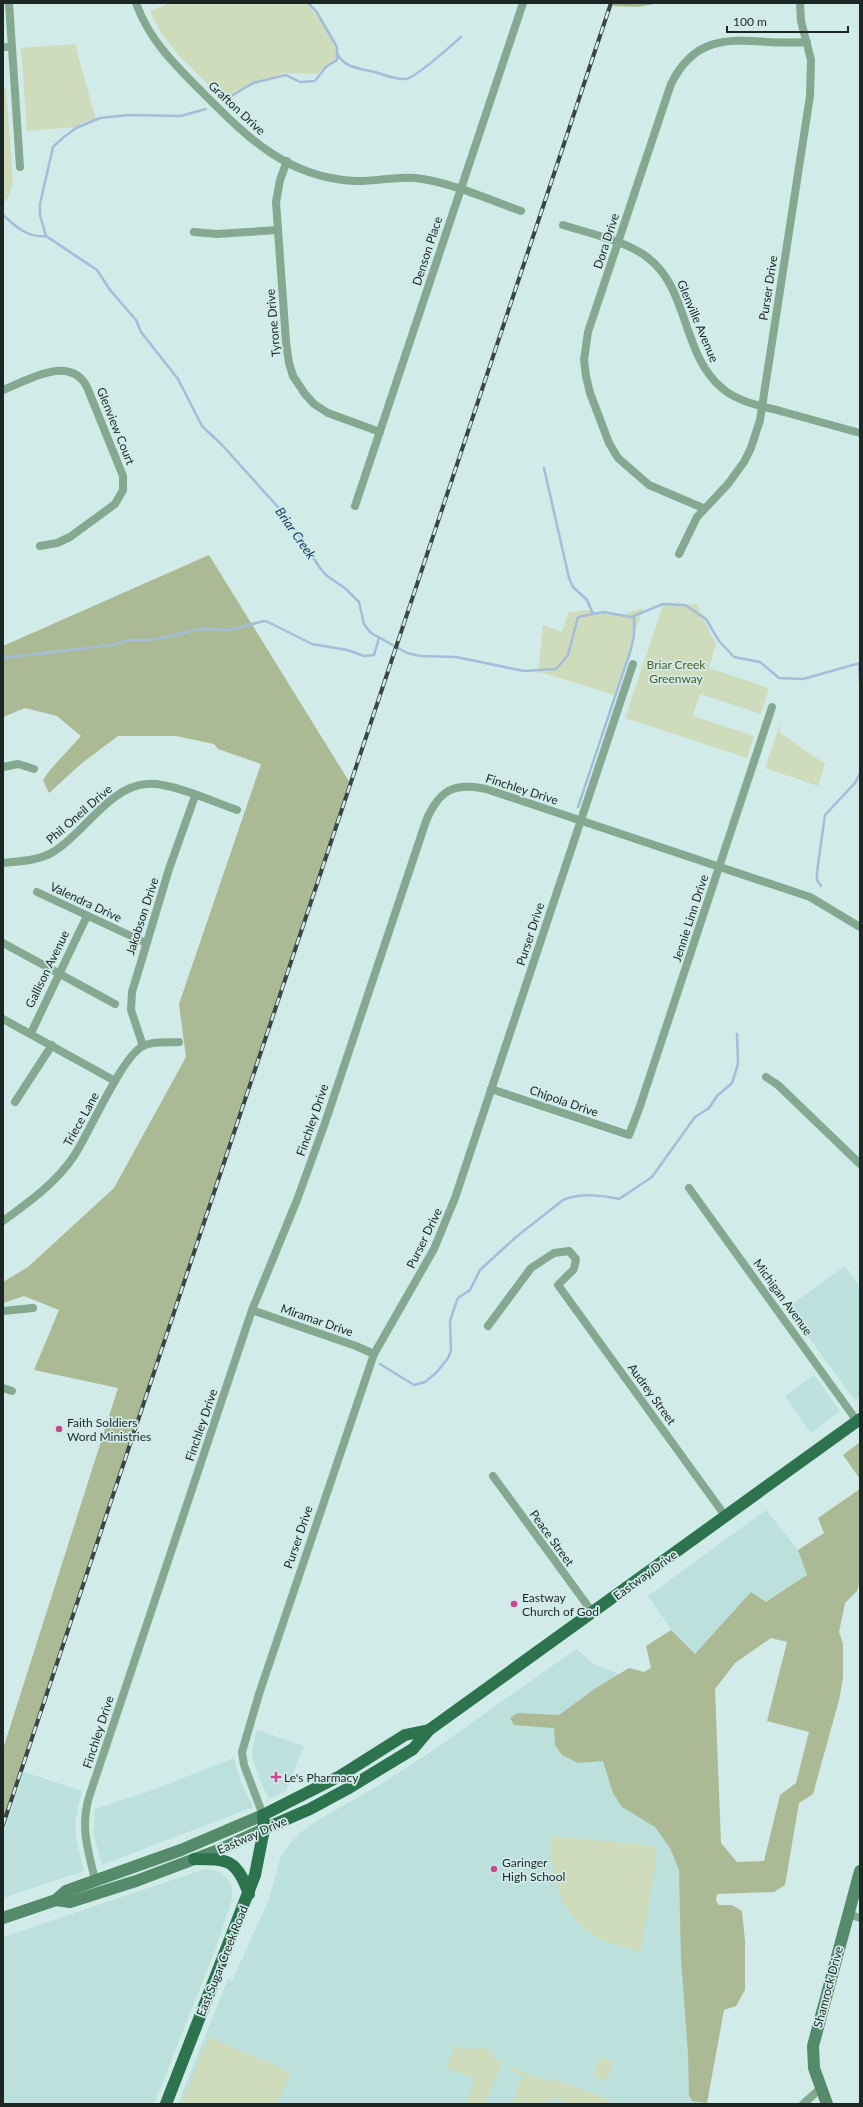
<svg xmlns="http://www.w3.org/2000/svg" width="863" height="2107" viewBox="0 0 863 2107" font-family="Lato,sans-serif">
	<style>
		.built { fill: #bce0dc }
		.green { fill: #cfdcbb }
		.forest { fill: #abb995; fill-rule: evenodd }
		.lines { fill: none; stroke-linecap: round; stroke-linejoin: round }
		.stream { stroke: #a3bddb; stroke-width: 2.5 }
		.street { stroke: #85a891; stroke-width: 8 }
		.secondary { stroke: #558a6a; stroke-width: 12 }
		.primary { stroke: #2d744e; stroke-width: 12 }
		.rail-casing { stroke: #394644; stroke-width: 4 }
		.rail { stroke: #d0ebe8; stroke-width: 2.5; stroke-dasharray: 8; stroke-linecap: butt }
		.poi-dot { fill: #c84791; stroke: #d0ebe8; stroke-width: 1.5 }
		.labels { text-anchor: middle; dominant-baseline: central; stroke-width: 3.5; stroke-linejoin: round; paint-order: stroke }
		.street-label { font-size: 12px; fill: #1c2625; stroke: #d0ebe8 }
		.park-label { font-size: 12px; fill: #4c5e28; stroke: #d0ebe8 }
		.poi-label { font-size: 12px; fill: #1c2625; stroke: #d0ebe8; text-anchor: start }
		.water-label { font-size: 13px; font-style: italic; fill: #163b63; stroke: #d0ebe8 }
	</style>
	<rect width="100%" height="100%" fill="#d0ebe8"/>
	<g class="built">
		<polygon points="845,1266 860,1287 860,1397 855,1400 787,1308"/>
		<polygon points="814,1375 840,1411 811,1433 785,1396"/>
		<polygon points="766,1510 813,1569 706,1679 648,1596"/>
		<polygon points="576,1649 595,1665 714,1709 707,2103 716,2104 178,2104 228,1979 232,1981 269,1899 281,1856 286,1848 300,1833 315,1822 376,1787 425,1756"/>
		<polygon points="257,1730 304,1746 286,1791 269,1799 259,1778 252,1756 253,1745"/>
		<polygon points="234,1758 240,1780 253,1807 102,1865 94,1836 95,1809 150,1791"/>
		<polygon points="24,1772 82,1791 75,1821 76,1839 84,1871 3,1898 3,1835"/>
		<polygon points="205,1869 220,1872 229,1880 232,1887 232,1899 214,1953 154,2104 3,2104 3,1937"/>
	</g>
	<g class="green">
		<path d="M171 3H307L335 40 339 56 316 74 283 73 222 98C196 72 164 46 150 11Z"/>
		<polygon points="75,44 96,120 82,122 77,127 27,131 21,48"/>
		<polygon points="3,88 6,88 13,182 8,198 3,204"/>
		<polygon points="696,604 716,644 709,668 769,688 761,714 700,694 693,716 754,736 747,758 625,718 663,605"/>
		<polygon points="643,608 614,695 544,673 538,673 543,625 562,632 568,613 585,610 619,616"/>
		<polygon points="780,724 780,733 825,764 818,786 765,768"/>
		<path d="M552 1836 653 1846 657 1852 656 1860 641 1952C627 1948 611 1945 597 1937 560 1915 549 1877 552 1836Z"/>
		<polygon points="209,2037 291,2072 277,2104 182,2104"/>
		<polygon points="461,2045 462,2049 482,2048 494,2052 492,2058 502,2062 485,2104 466,2104 475,2079 447,2068 455,2046 460,2048"/>
		<polygon points="600,2057 613,2062 606,2081 593,2076"/>
		<polygon points="512,2067 551,2083 553,2079 610,2100 609,2104 569,2104 559,2099 548,2100 543,2104 512,2104 521,2079 523,2080 525,2076 511,2071"/>
	</g>
	<g class="forest">
		<polygon points="614,3 661,3 637,7 613,6"/>
		<polygon points="209,555 350,783 3,1824 3,1749 118,1388 34,1370 59,1310 24,1296 3,1303 3,1282 28,1267 114,1188 186,1057 179,1004 261,764 218,749 214,744 176,736 118,736 82,763 49,793 43,780 50,770 81,736 57,716 25,708 3,717 3,646"/>
		<polygon points="860,1442 860,1479 843,1455"/>
		<path d="M860 1489V1580L857 1591 845 1603 839 1632 843 1644V1678L839 1700 813 1794 799 1803 785 1885 774 1892 717 1894 716 1901 719 1905H732L742 1911 745 1941V1990L736 2006 724 2010 707 2103 692 2101 689 2095 688 2053 681 1959 679 1870 670 1848 655 1827 622 1807 613 1793 603 1761 578 1763 562 1755 555 1745 554 1728 514 1725 510 1718 517 1713 559 1715 596 1688 629 1668 644 1672 651 1668 646 1646 671 1630 695 1654 751 1592 766 1602 807 1575 798 1550 824 1533 818 1518ZM771 1638 787 1642 767 1721 809 1732 796 1783 780 1795 764 1861 737 1862 721 1843 715 1689 735 1663Z"/>
	</g>
	<g class="lines">
		<g class="stream">
			<path d="M338 55C345 67 357 68 370 71 382 73 393 80 406 79 415 78 452 45 461 37"/>
			<polyline points="223,101 253,83 286,75 300,82 315,81 326,67 337,60 337,47 316,11 308,3"/>
			<path d="M3 215C16 227 28 238 46 236"/>
			<polyline points="46,236 97,270 110,290 136,320 141,332 178,379 202,426 223,446 286,516 320,568 326,575 346,589 359,602 364,624 371,633 407,653 420,656 456,657 524,671 556,669 568,655 578,617 603,612 631,617 663,604 685,605 706,619 719,641 734,657 760,662 779,678 803,679 860,663"/>
			<polyline points="46,236 40,215 40,204 53,147 64,137 76,128 100,118 128,115 181,116 206,109"/>
			<polyline points="544,468 569,578 573,587 587,600 593,614"/>
			<polyline points="3,658 112,645 129,640 152,640 201,629 230,630 264,621 268,622 312,644 347,650 364,656 374,655 379,638"/>
			<polyline points="859,663 860,682"/>
			<polyline points="578,807 631,649 634,635 634,616"/>
			<polyline points="821,886 817,880 817,872 825,815 855,783 860,773"/>
			<path d="M380 1364 414 1385 425 1382 437 1372 448 1358 451 1351 450 1321 456 1303 458 1298 470 1290 480 1270 516 1237 563 1200C579 1193 603 1195 619 1199L652 1177 695 1117 709 1108 717 1096 732 1083 738 1064 737 1034"/>
		</g>
		<g class="street">
			<polyline points="9,3 20,167"/>
			<path d="M136 3C149 40 175 65 202 92 247 137 286 177 354 181 374 182 395 176 415 178 451 182 487 199 521 211"/>
			<polyline points="3,47 11,47"/>
			<polyline points="287,161 280,180 276,202 286,342 289,363 293,376 305,394 314,404 328,413 380,432"/>
			<path d="M563 225C588 233 626 241 647 257 690 289 681 355 723 389 740 403 763 406 784 412 809 419 835 426 860 433"/>
			<polyline points="194,232 217,234 278,230"/>
			<path d="M3 390C29 380 70 354 87 387L123 476V490L115 504 70 537 57 543 40 546"/>
			<polyline points="355,506 523,3"/>
			<path d="M703 508 649 485 618 458 609 443 590 393 586 376 584 360 588 332 671 84C702 21 751 47 807 42"/>
			<polyline points="679,554 697,517 728,484 744,462 751,448 760,420 810,96 811,60 801,21 800,3"/>
			<polyline points="3,767 18,764 34,769"/>
			<path d="M3 863C20 861 38 861 53 852 84 834 109 786 147 784 170 782 214 802 237 810"/>
			<polyline points="37,892 146,943"/>
			<polyline points="3,943 115,1004"/>
			<polyline points="3,1019 115,1081"/>
			<polyline points="31,1033 87,916"/>
			<polyline points="143,1046 131,1010 132,992 169,869 195,796"/>
			<polyline points="766,1077 778,1085 860,1164"/>
			<polyline points="491,1089 629,1135 639,1109 772,707"/>
			<polyline points="15,1102 52,1045"/>
			<polyline points="689,1188 857,1421"/>
			<path d="M3 1221C29 1202 56 1183 74 1156 90 1132 122 1056 143 1046 152 1041 168 1043 179 1042"/>
			<polyline points="252,1310 356,1346 374,1354"/>
			<polyline points="3,1311 33,1308"/>
			<polyline points="488,1326 531,1268 554,1253 569,1251 576,1259 574,1269 558,1285 726,1517"/>
			<polyline points="3,1388 12,1391"/>
			<polyline points="493,1476 593,1613"/>
			<polyline points="263,1815 244,1765 242,1752 259,1694 374,1354 434,1249 455,1198 633,664"/>
			<path d="M95 1880C88 1849 80 1828 89 1797L252 1310 297 1200 325 1123 426 821C439 790 454 782 486 789L810 897 860 927"/>
			<polyline points="848,1914 860,1918"/>
			<polyline points="803,2104 820,2089"/>
		</g>
		<g class="secondary">
			<polyline points="56,1900 70,1902 136,1881 221,1849 264,1829"/>
			<polyline points="3,1918 56,1900 66,1891 181,1850 263,1815"/>
			<polyline points="827,2104 814,2068 813,2046 860,1871"/>
		</g>
		<g class="primary">
			<polyline points="264,1829 310,1809 347,1789 413,1749 429,1730 860,1419"/>
			<path d="M194 1859C229 1859 236 1859 249 1894"/>
			<polyline points="166,2104 255,1875 264,1829 263,1815 340,1776 405,1735 429,1730"/>
		</g>
		<defs>
			<polyline id="rail" points="3,1825 611,3"/>
		</defs>
		<use href="#rail" class="rail-casing"/>
		<use href="#rail" class="rail"/>
	</g>
	<g class="poi-dot">
		<circle cx="59" cy="1429" r="4"/>
		<circle cx="514" cy="1604" r="4"/>
		<path d="M274 1771h4v4h4v4h-4v4h-4v-4h-4v-4h4z"/>
		<circle cx="494" cy="1869" r="4"/>
	</g>
	<g class="labels">
		<g class="street-label">
			<text transform="translate(237 108) rotate(43)">Grafton Drive</text>
			<text transform="translate(606 241) rotate(-72)">Dora Drive</text>
			<text transform="translate(427 251) rotate(-72)">Denson Place</text>
			<text transform="translate(768 288) rotate(-81)">Purser Drive</text>
			<text transform="translate(698 321) rotate(67)">Glenville Avenue</text>
			<text transform="translate(273 323) rotate(-95)">Tyrone Drive</text>
			<text transform="translate(116 426) rotate(68)">Glenview Court</text>
			<text transform="translate(522 789) rotate(18)">Finchley Drive</text>
			<text transform="translate(79 814) rotate(-41)">Phil Oneil Drive</text>
			<text transform="translate(86 902) rotate(25)">Valendra Drive</text>
			<text transform="translate(142 916) rotate(-72)">Jakobson Drive</text>
			<text transform="translate(690 918) rotate(-72)">Jennie Linn Drive</text>
			<text transform="translate(530 934) rotate(-72)">Purser Drive</text>
			<text transform="translate(47 969) rotate(-64)">Gallison Avenue</text>
			<text transform="translate(564 1101) rotate(19)">Chipola Drive</text>
			<text transform="translate(81 1119) rotate(-61)">Triece Lane</text>
			<text transform="translate(312 1120) rotate(-71)">Finchley Drive</text>
			<text transform="translate(424 1238) rotate(-64)">Purser Drive</text>
			<text transform="translate(783 1297) rotate(54)">Michigan Avenue</text>
			<text transform="translate(317 1320) rotate(19)">Miramar Drive</text>
			<text transform="translate(652 1394) rotate(54)">Audrey Street</text>
			<text transform="translate(201 1425) rotate(-71)">Finchley Drive</text>
			<text transform="translate(298 1537) rotate(-71)">Purser Drive</text>
			<text transform="translate(552 1538) rotate(54)">Peace Street</text>
			<text transform="translate(645 1575) rotate(-36)">Eastway Drive</text>
			<text transform="translate(98 1732) rotate(-72)">Finchley Drive</text>
			<text transform="translate(252 1835) rotate(-24)">Eastway Drive</text>
			<text transform="translate(222 1961) rotate(-68)">East Sugar Creek Road</text>
			<text transform="translate(828 1987) rotate(-75)">Shamrock Drive</text>
		</g>
		<g class="park-label">
			<text x="676" y="664">Briar Creek<tspan x="676" dy="14">Greenway</tspan></text>
		</g>
		<g class="poi-label">
			<text x="67" y="1422">Faith Soldiers<tspan x="67" dy="14">Word Ministries</tspan></text>
			<text x="522" y="1597">Eastway<tspan x="522" dy="14">Church of God</tspan></text>
			<text x="284" y="1777">Le's Pharmacy</text>
			<text x="502" y="1862">Garinger<tspan x="502" dy="14">High School</tspan></text>
		</g>
		<g class="water-label">
			<text transform="translate(296 533) rotate(55)">Briar Creek</text>
		</g>
	</g>
	<rect width="863" height="2107" fill="none" stroke="#1c2625" stroke-width="8"/>
	<path d="M727 26v6h121v-6" fill="none" stroke="#1c2625" stroke-width="2"/>
	<text x="733" y="26" font-size="12" fill="#1c2625" stroke="#d0ebe8" stroke-width="3" paint-order="stroke">100 m</text>
</svg>
